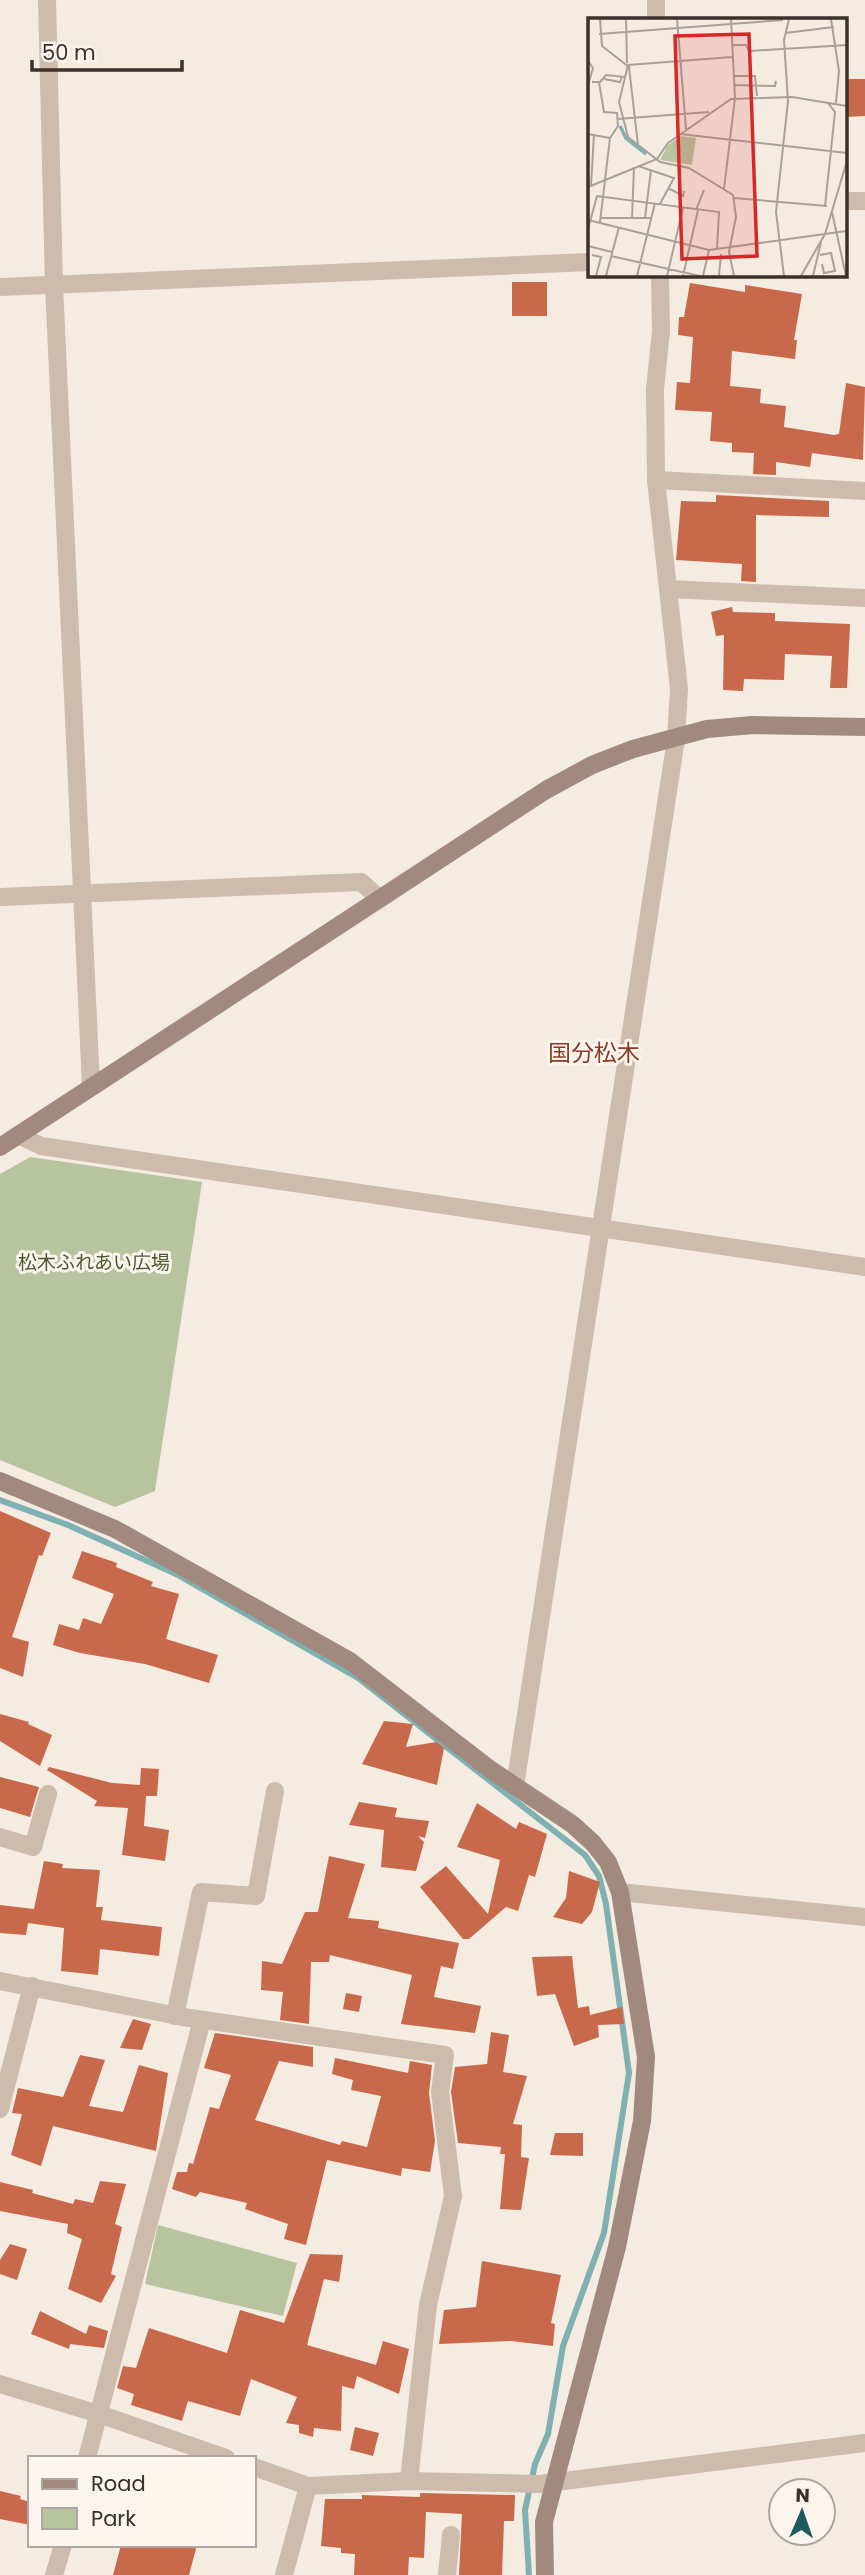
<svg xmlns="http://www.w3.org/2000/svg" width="865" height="2575" viewBox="0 0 865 2575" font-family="Poppins,'Noto Sans JP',sans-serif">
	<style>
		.green { fill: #b8c4a0 }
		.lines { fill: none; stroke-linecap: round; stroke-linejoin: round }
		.stream { stroke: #7fb0b2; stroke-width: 6 }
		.building { fill: #c8694b }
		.street { stroke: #cdbbac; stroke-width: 18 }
		.secondary { stroke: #a18a7d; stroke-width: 18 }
		.labels { text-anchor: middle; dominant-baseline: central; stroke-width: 6; stroke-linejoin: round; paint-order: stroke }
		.park-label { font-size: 19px; fill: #4a5a2e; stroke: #fbf5ee }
		.quarter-label { font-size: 23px; fill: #8c3b22; stroke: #fbf5ee }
		.inset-river { fill: none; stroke: #7fb0b2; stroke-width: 3.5 }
		.inset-road { fill: none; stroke: #aaa098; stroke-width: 2 }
		.view { fill: #d62828; fill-opacity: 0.15; stroke: #d62828; stroke-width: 3.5 }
		.inset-edge { fill: none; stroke: #3b302b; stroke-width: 3.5 }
	</style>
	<rect width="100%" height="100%" fill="#f4ebe1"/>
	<g class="green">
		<polygon points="30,1157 202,1182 155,1491 115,1507 0,1460 0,1174"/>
		<polygon points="158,2225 297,2263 283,2316 145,2284"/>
	</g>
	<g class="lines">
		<polyline class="stream" points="0,1500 68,1525 176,1574 358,1678 585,1855 599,1876 606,1904 629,2073 604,2233 563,2346 548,2434 535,2464 525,2510 529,2575"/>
	</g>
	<g class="building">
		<polygon points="846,79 865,79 865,116 846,117"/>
		<rect x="512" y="282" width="35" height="34"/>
		<polygon points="690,283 745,292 745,285 802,294 794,340 797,340 795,359 732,351 730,386 761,389 760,403 786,406 784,427 834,435 839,434 846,383 865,387 863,460 812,453 810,467 776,462 776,475 753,474 754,453 732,452 732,443 710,441 712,412 675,410 677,382 690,383 693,337 678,335 679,317 684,317"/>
		<polygon points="716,495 829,501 829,517 756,515 756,582 741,581 742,564 676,560 681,501 716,502"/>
		<polygon points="732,607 733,612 775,613 775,621 850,624 847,688 830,688 832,656 785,654 784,680 744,679 743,691 723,690 724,635 716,636 711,612"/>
		<polygon points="0,1511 51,1533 42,1556 39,1555 12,1637 29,1642 23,1677 0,1668"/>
		<polygon points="82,1551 117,1563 116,1567 153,1582 151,1586 179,1594 166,1639 218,1655 209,1683 145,1664 80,1653 53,1645 59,1624 79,1630 83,1618 101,1624 114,1594 72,1578"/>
		<polygon points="0,1714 29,1722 28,1724 52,1735 40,1766 0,1741"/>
		<polygon points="384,1721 413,1724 406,1747 436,1742 444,1748 437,1785 362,1764"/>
		<polygon points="49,1767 112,1783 140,1785 141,1768 159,1769 157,1796 146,1796 144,1826 169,1830 165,1861 122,1855 128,1808 94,1806 97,1801 47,1770"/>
		<polygon points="0,1777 39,1787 30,1817 0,1808"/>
		<polygon points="359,1802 397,1808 395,1817 429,1821 425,1838 418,1836 424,1842 416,1871 381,1867 384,1830 349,1825"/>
		<polygon points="477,1803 516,1829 519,1822 547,1834 535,1877 529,1875 518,1911 506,1907 469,1939 463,1939 420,1887 446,1866 488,1914 500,1860 457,1847"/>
		<polygon points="329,1856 365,1864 348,1918 379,1921 378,1928 459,1943 453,1969 441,1966 434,1997 481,2006 475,2033 401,2024 412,1975 330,1955 329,1962 311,1962 309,2024 280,2020 283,1992 261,1990 262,1961 282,1964 305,1912 318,1912"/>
		<polygon points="44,1861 63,1864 62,1868 100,1870 96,1907 103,1907 101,1920 162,1927 159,1956 100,1949 98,1975 61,1971 64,1928 28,1923 26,1935 0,1933 0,1905 34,1909"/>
		<polygon points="569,1871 600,1882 592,1912 582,1924 553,1917 566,1898"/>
		<polygon points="572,1956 578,2008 589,2006 590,2015 622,2007 624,2024 598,2025 599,2037 574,2046 555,1994 537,1996 532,1957"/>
		<polygon points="346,1993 362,1996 359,2012 343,2009"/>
		<polygon points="133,2019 151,2024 142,2050 120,2048"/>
		<polygon points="491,2032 509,2035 503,2072 527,2076 513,2124 522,2125 521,2157 529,2158 521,2210 500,2209 505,2154 500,2154 501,2147 458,2143 451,2092 455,2067 487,2064"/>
		<polygon points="215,2033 313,2047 313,2067 279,2061 255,2120 340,2145 342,2141 367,2147 381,2096 351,2090 353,2080 332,2074 335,2058 408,2073 410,2061 432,2065 429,2093 435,2141 430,2172 402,2168 401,2176 327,2160 306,2245 284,2239 288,2224 245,2209 247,2203 200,2192 196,2197 172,2189 177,2172 187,2172 189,2163 193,2164 210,2107 219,2109 231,2075 204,2068"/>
		<polygon points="80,2055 105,2060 89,2106 123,2112 139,2065 168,2073 156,2151 53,2126 41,2166 11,2155 22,2114 12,2113 18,2088 63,2097"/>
		<polygon points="555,2133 583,2133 583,2156 550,2155"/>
		<polygon points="100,2181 126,2184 115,2224 122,2227 111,2274 116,2276 101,2303 68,2289 82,2239 67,2233 68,2224 0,2211 0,2182 33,2190 32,2193 73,2204 75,2199 93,2203"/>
		<polygon points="10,2244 27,2249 17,2280 0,2274 0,2260"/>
		<polygon points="310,2254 343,2255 339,2282 324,2279 307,2345 376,2365 383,2341 409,2349 399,2394 357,2376 354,2389 342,2386 341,2431 314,2428 313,2437 299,2433 299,2425 286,2423 297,2397 251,2379 240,2416 188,2401 182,2421 131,2405 134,2394 117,2388 123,2366 136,2368 149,2328 227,2353 240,2310 284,2323"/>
		<polygon points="482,2261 561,2275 551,2323 555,2324 553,2346 511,2341 439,2344 444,2310 476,2307"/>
		<polygon points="40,2311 86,2334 89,2325 108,2331 104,2348 70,2344 69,2349 31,2334"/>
		<polygon points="355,2427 379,2433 373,2456 350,2450"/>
		<polygon points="0,2491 21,2496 20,2499 30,2502 30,2525 0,2519"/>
		<polygon points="420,2493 515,2495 514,2521 504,2521 502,2575 459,2575 462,2514 426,2512 424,2558 409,2557 408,2575 354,2575 355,2554 341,2553 341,2548 321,2546 325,2499 362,2499 362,2495 420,2497"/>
		<polygon points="121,2545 197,2545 189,2575 113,2575"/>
	</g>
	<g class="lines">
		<g class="street">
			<polyline points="47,0 54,285 91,1086"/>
			<polyline points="656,19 656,0"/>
			<polyline points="846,201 865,201"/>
			<polyline points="0,287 590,262"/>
			<polyline points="656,480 865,491"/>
			<polyline points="668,589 865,598"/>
			<polyline points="0,897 361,882 380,899"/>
			<polyline points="18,1135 41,1146 865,1267"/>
			<polyline points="515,1786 676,739 679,689 656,480 655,389 661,331 660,275"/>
			<polyline points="0,1837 33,1847 48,1794"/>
			<polyline points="620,1892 865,1917"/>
			<polyline points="0,1981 183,2017 445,2055 440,2092 453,2196 428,2305 409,2481"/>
			<polyline points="175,2016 201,1892 256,1896 275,1791"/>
			<polyline points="0,2109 32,1986"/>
			<polyline points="0,2384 99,2414 226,2458"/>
			<polyline points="87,2458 202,2020"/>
			<polyline points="254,2467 308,2486 409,2481 540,2484 865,2443"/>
			<polyline points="54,2575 63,2545"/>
			<polyline points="284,2575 308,2486"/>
			<polyline points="447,2575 451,2535"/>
		</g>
		<g class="secondary">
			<polyline points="0,1147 546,790 592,765 633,749 707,729 753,725 865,727"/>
			<polyline points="0,1481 115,1529 350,1661 491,1770 572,1824 593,1843 608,1862 620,1892 646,2057 642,2121 617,2247 544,2522 545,2575"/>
		</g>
	</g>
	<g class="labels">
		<g class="park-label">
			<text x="94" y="1262">松木ふれあい広場</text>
		</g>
		<g class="quarter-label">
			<text x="594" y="1053">国分松木</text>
		</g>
	</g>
	<g transform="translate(588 18)">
		<rect width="259" height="259" fill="#f4ebe1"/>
		<path d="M93 118 108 120 104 147 72 142 80 127Z" fill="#b8c4a0"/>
		<path class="inset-river" d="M32 108 38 120 58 136"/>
		<path class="inset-road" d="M12 1 14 28 41 49 50 127M38 1 39 45M89 1 98 111M243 1 251 53 248 85M197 15 246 9M11 16 195 2M144 27H158L161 33 259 27M0 43 5 50 0 67M40 47 31 84 40 119 72 144 101 150 145 177 148 199 141 234 146 258M40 47 144 39M145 58H167L169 78M16 61 32 64 34 58M4 64H11L16 94 29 95 30 108 22 120 12 204M11 65 18 57 37 59M146 67 187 68 188 63M29 101 121 94M0 116 22 120M92 116 259 135M50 148 86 160 72 186M3 167 6 117M0 169 69 141 80 125 143 81 204 79 259 88M80 170 95 178 96 173M136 171 147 80 143 1M146 180 239 188M259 183V218M237 188 247 94 240 85M108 192 116 172M244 194 258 258M13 200H63M44 200 46 149M57 200 63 152M0 202 121 232 258 213M0 211 9 178 131 194 129 231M0 228 24 234M4 237 13 239 8 258M232 237 243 235 247 253 236 255 234 246M23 238 112 258M18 258 31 209M49 258 67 185M79 258 95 190M95 258 110 192M115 258 121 232M131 258 133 236M196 258 188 194 200 83 196 22 201 1M213 258 237 216 259 143M225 258 233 224"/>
		<path class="view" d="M161 16 169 238 94 241 87 18Z"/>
		<rect width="259" height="259" class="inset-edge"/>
	</g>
	<rect x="28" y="2456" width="228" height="91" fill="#fbf5ee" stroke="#aea6a0" stroke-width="2"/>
	<rect x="42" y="2479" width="35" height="10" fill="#a18a7d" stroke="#aea6a0" stroke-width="2"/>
	<text x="91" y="2491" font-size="21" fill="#3b302b">Road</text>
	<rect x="42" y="2508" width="35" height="21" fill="#b8c4a0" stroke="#aea6a0" stroke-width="2"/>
	<text x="91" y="2526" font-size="21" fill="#3b302b">Park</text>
	<g transform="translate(802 2512) rotate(2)"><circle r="33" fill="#fbf5ee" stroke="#aea6a0" stroke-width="2"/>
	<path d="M0-5L12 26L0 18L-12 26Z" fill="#1f5a5e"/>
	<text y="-10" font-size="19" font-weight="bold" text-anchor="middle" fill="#3b302b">N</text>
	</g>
	<path d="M32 60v10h150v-10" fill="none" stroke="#3b302b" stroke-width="3.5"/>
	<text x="42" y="60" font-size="21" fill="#3b302b" stroke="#fbf5ee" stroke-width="5" paint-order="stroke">50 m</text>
</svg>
